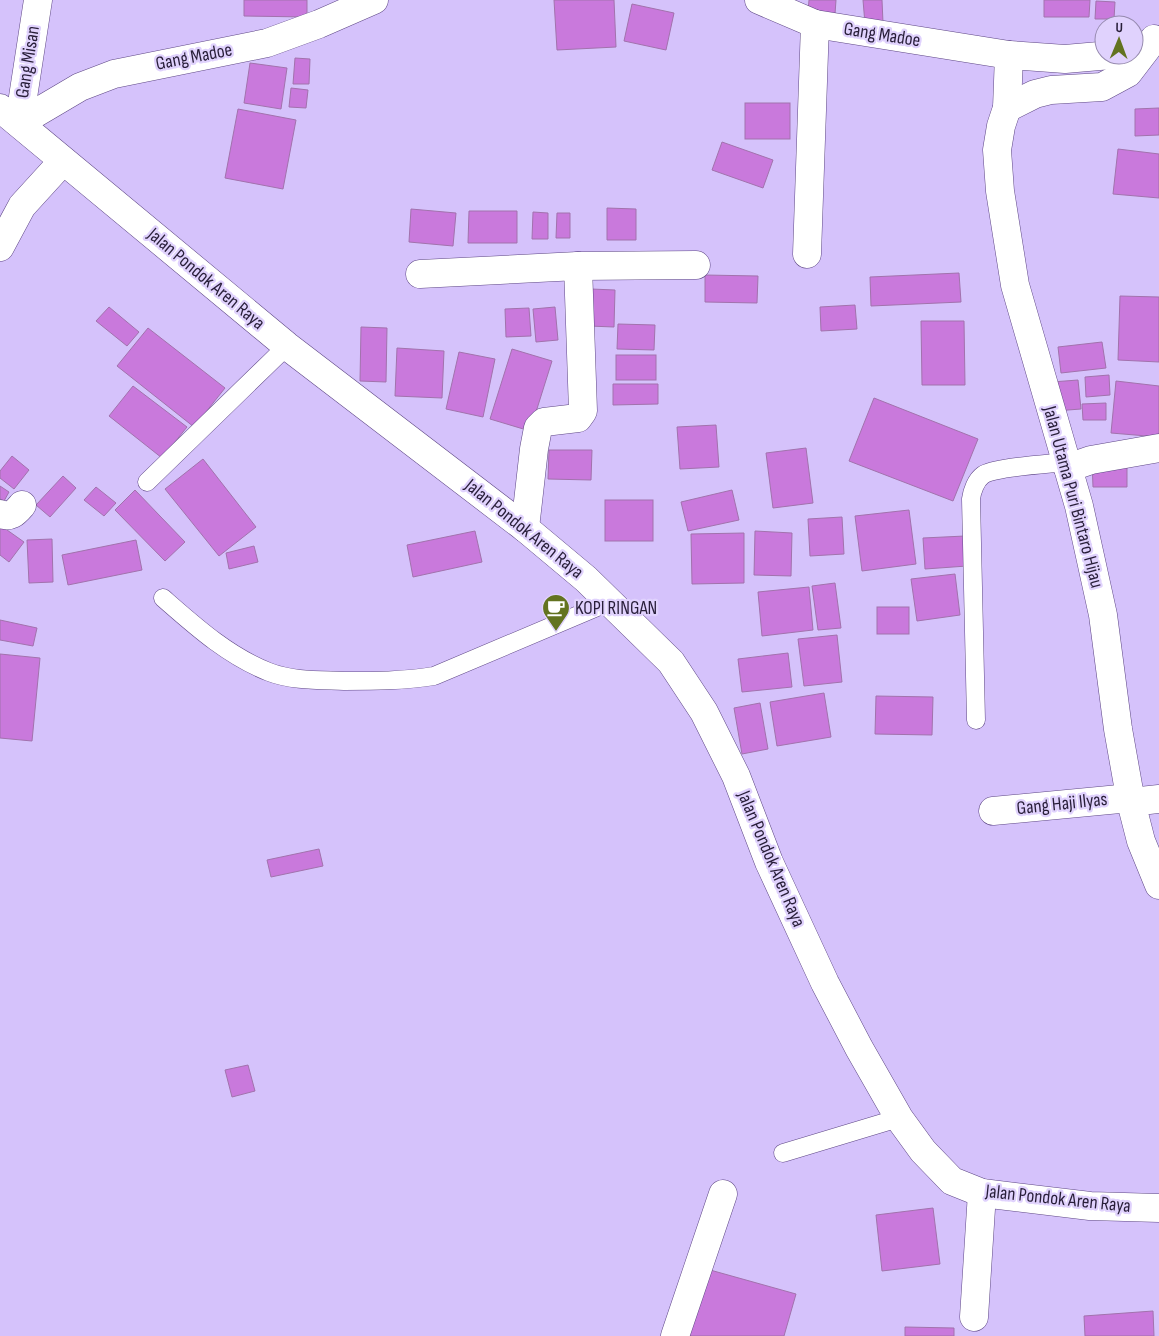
<svg xmlns="http://www.w3.org/2000/svg" width="1159" height="1336" viewBox="0 0 1159 1336" font-family="'Sofia Sans Condensed',sans-serif">
	<style>
		.building { fill: #c979dc; stroke: #a272ad }
		.lines { fill: none; stroke-linecap: round; stroke-linejoin: round }
		.service-casing { stroke: #5e4785; stroke-width: 19 }
		.minor-casing { stroke: #5e4785; stroke-width: 29 }
		.tertiary-casing { stroke: #5e4785; stroke-width: 29 }
		.secondary-casing { stroke: #5e4785; stroke-width: 29 }
		.service { stroke: #fff; stroke-width: 18 }
		.minor { stroke: #fff; stroke-width: 28 }
		.tertiary { stroke: #fff; stroke-width: 28 }
		.secondary { stroke: #fff; stroke-width: 28 }
		.labels { text-anchor: middle; dominant-baseline: central; stroke-width: 4.5; stroke-linejoin: round; paint-order: stroke }
		.street-label { font-size: 19px; fill: #281e39; stroke: #e0d2fd }
		.poi-label { font-size: 19px; fill: #281e39; stroke: #e0d2fd; text-anchor: start }
	</style>
	<rect width="100%" height="100%" fill="#d5c2fb"/>
	<g class="building">
		<polygon points="244,0 307,0 307,17 244,16"/>
		<polygon points="554,0 614,0 616,47 557,50"/>
		<polygon points="809,0 836,0 835,14 808,12"/>
		<polygon points="863,0 882,0 883,23 865,24"/>
		<polygon points="1044,0 1090,0 1089,17 1044,17"/>
		<polygon points="1096,1 1115,2 1114,19 1095,19"/>
		<polygon points="632,4 674,13 666,50 624,41"/>
		<polygon points="295,58 310,59 309,84 293,84"/>
		<polygon points="250,63 287,68 281,109 244,103"/>
		<polygon points="291,88 308,90 306,108 289,107"/>
		<rect x="745" y="103" width="45" height="36"/>
		<polygon points="1159,108 1159,135 1135,136 1135,109"/>
		<polygon points="238,109 296,120 283,189 225,178"/>
		<polygon points="722,142 773,160 763,188 712,170"/>
		<polygon points="1118,149 1159,154 1159,198 1113,194"/>
		<polygon points="607,208 636,209 636,240 607,240"/>
		<polygon points="411,209 456,213 453,246 409,242"/>
		<polygon points="469,211 517,211 517,243 468,243"/>
		<polygon points="533,212 548,213 548,239 532,239"/>
		<polygon points="557,213 570,213 570,238 556,238"/>
		<polygon points="959,273 961,302 871,306 870,277"/>
		<polygon points="705,275 758,276 757,303 705,302"/>
		<polygon points="591,289 615,290 614,327 589,326"/>
		<polygon points="1120,296 1159,297 1159,362 1118,360"/>
		<polygon points="855,305 857,329 821,331 820,307"/>
		<polygon points="109,307 139,332 127,346 96,321"/>
		<polygon points="555,307 558,340 536,342 533,309"/>
		<polygon points="529,308 531,336 506,337 505,309"/>
		<polygon points="921,321 964,321 965,385 922,385"/>
		<polygon points="618,324 655,325 654,350 617,349"/>
		<polygon points="361,327 387,328 386,382 360,381"/>
		<polygon points="148,328 225,388 194,427 117,366"/>
		<polygon points="1102,342 1106,368 1061,373 1058,347"/>
		<polygon points="397,348 444,351 442,398 395,396"/>
		<polygon points="512,349 552,361 530,431 490,419"/>
		<polygon points="459,352 495,359 483,417 446,409"/>
		<rect x="616" y="355" width="40" height="25"/>
		<polygon points="1109,375 1110,395 1086,397 1085,377"/>
		<polygon points="1078,380 1081,409 1055,411 1052,382"/>
		<polygon points="1116,381 1159,386 1159,437 1111,433"/>
		<polygon points="613,384 658,384 658,404 613,405"/>
		<polygon points="133,386 187,427 162,458 109,416"/>
		<polygon points="874,398 978,439 953,501 849,461"/>
		<polygon points="1106,403 1106,420 1083,420 1082,404"/>
		<polygon points="716,425 719,467 680,469 677,427"/>
		<polygon points="806,448 813,503 773,508 766,453"/>
		<polygon points="549,450 592,450 591,480 548,479"/>
		<polygon points="12,456 29,470 14,489 0,478 0,471"/>
		<polygon points="203,459 256,527 219,556 165,489"/>
		<polygon points="1092,462 1127,462 1127,487 1093,487"/>
		<polygon points="63,476 76,488 50,517 36,505"/>
		<polygon points="0,486 9,492 4,501 0,499"/>
		<polygon points="96,487 116,503 104,516 84,500"/>
		<polygon points="135,490 185,542 165,561 115,510"/>
		<polygon points="732,490 739,520 688,531 681,502"/>
		<rect x="605" y="500" width="48" height="41"/>
		<polygon points="909,510 916,564 862,571 855,516"/>
		<polygon points="842,517 844,554 810,556 808,519"/>
		<polygon points="0,525 24,542 9,562 0,555"/>
		<polygon points="475,531 482,562 413,577 407,545"/>
		<polygon points="755,531 792,533 791,576 754,575"/>
		<polygon points="744,533 744,583 692,584 691,534"/>
		<polygon points="965,536 967,566 925,569 923,538"/>
		<polygon points="52,539 53,582 29,583 27,540"/>
		<polygon points="136,540 142,570 68,585 62,555"/>
		<polygon points="254,546 258,562 229,569 226,553"/>
		<polygon points="955,574 960,615 917,621 911,579"/>
		<polygon points="835,583 841,628 818,630 812,586"/>
		<polygon points="809,587 813,630 762,636 758,592"/>
		<rect x="877" y="607" width="32" height="27"/>
		<polygon points="0,620 37,628 33,646 0,640"/>
		<polygon points="837,635 842,682 804,686 798,639"/>
		<polygon points="788,653 792,687 742,692 738,659"/>
		<polygon points="0,654 40,658 32,741 0,738"/>
		<polygon points="824,693 831,737 777,746 770,702"/>
		<polygon points="876,696 933,697 932,735 875,734"/>
		<polygon points="760,703 768,749 742,754 734,708"/>
		<polygon points="319,849 323,866 271,877 267,860"/>
		<polygon points="248,1065 255,1091 232,1097 225,1070"/>
		<polygon points="933,1208 940,1264 882,1271 876,1215"/>
		<polygon points="703,1268 796,1294 784,1336 683,1336"/>
		<polygon points="1153,1311 1154,1336 1085,1336 1084,1316"/>
		<polygon points="905,1327 954,1328 954,1336 905,1336"/>
	</g>
	<g class="lines">
		<defs>
			<g id="service">
				<polyline points="147,482 287,346"/>
				<path d="M163 598C195 626 228 656 269 672 292 681 319 680 344 681 374 681 404 681 434 676L609 602"/>
				<path d="M976 720 971 499C972 491 976 480 983 475 994 467 1050 464 1066 462"/>
				<polyline points="783,1153 899,1118"/>
			</g>
			<g id="minor">
				<polyline points="759,0 815,24 1009,55 1065,59 1111,55"/>
				<polyline points="1007,108 1035,94 1051,90 1102,87 1128,73 1154,39"/>
				<polyline points="19,123 80,87 114,74 267,43 319,24 374,0"/>
				<polyline points="19,123 38,0"/>
				<polyline points="0,247 22,206 63,161"/>
				<polyline points="807,254 815,24"/>
				<polyline points="578,266 696,265"/>
				<polyline points="420,274 578,266 583,411 578,418 544,422 538,428 534,449 525,528"/>
				<polyline points="1068,468 1091,460 1159,448"/>
				<path d="M0 514C11 518 15 513 22 505"/>
				<polyline points="1131,802 1159,799"/>
				<polyline points="993,811 1130,798"/>
				<polyline points="974,1317 982,1193"/>
				<polyline points="675,1336 723,1194"/>
			</g>
			<polyline id="tertiary" points="1009,55 1007,108 1001,126 997,150 1000,191 1015,285 1079,506 1103,615 1118,729 1131,802 1141,841 1159,885"/>
			<polyline id="secondary" points="0,108 287,346 525,528 586,579 671,662 704,712 736,776 769,862 825,983 859,1048 899,1118 923,1151 952,1181 982,1193 1090,1206 1159,1208"/>
		</defs>
		<use href="#service" class="service-casing"/>
		<use href="#minor" class="minor-casing"/>
		<use href="#tertiary" class="tertiary-casing"/>
		<use href="#secondary" class="secondary-casing"/>
		<use href="#service" class="service"/>
		<use href="#minor" class="minor"/>
		<use href="#tertiary" class="tertiary"/>
		<use href="#secondary" class="secondary"/>
	</g>
	<defs>
		<symbol id="cafe-pin" viewBox="-11 -11 22 30"><path d="M0 17L-7.5 6A9.5 9.5 0 1 1 7.5 6Z" fill="#637320" stroke="#e0d2fd"/><path d="M-5.5-4.5H6V0H3Q3 3.5 0 3.5H-2.5Q-5.5 3.5-5.5 0ZM3-3.2v2h1.7v-2ZM-6 4.5H4V6H-6Z" fill="#fff"/></symbol>
	</defs>
	<g fill-rule="evenodd">
		<use href="#cafe-pin" x="540" y="592" width="32" height="43"/>
	</g>
	<g class="labels">
		<g class="street-label">
			<text transform="translate(882 35) rotate(9)">Gang Madoe</text>
			<text transform="translate(194 57) rotate(-11)">Gang Madoe</text>
			<text transform="translate(28 62) rotate(-81)">Gang Misan</text>
			<text transform="translate(206 279) rotate(40)">Jalan Pondok Aren Raya</text>
			<text transform="translate(1073 497) rotate(75)">Jalan Utama Puri Bintaro Hijau</text>
			<text transform="translate(524 529) rotate(39)">Jalan Pondok Aren Raya</text>
			<text transform="translate(1062 804) rotate(-6)">Gang Haji Ilyas</text>
			<text transform="translate(771 859) rotate(67)">Jalan Pondok Aren Raya</text>
			<text transform="translate(1058 1199) rotate(6)">Jalan Pondok Aren Raya</text>
		</g>
		<g class="poi-label">
			<text x="575" y="608">KOPI RINGAN</text>
		</g>
	</g>
	<g transform="translate(1119 40) rotate(1)"><circle r="24" fill="#e0d2fd" stroke="#968aaf"/>
	<path d="M0-4L9 19L0 12L-9 19Z" fill="#637320"/>
	<text y="-8" font-size="14" font-weight="bold" text-anchor="middle" fill="#281e39">U</text>
	</g>
</svg>
